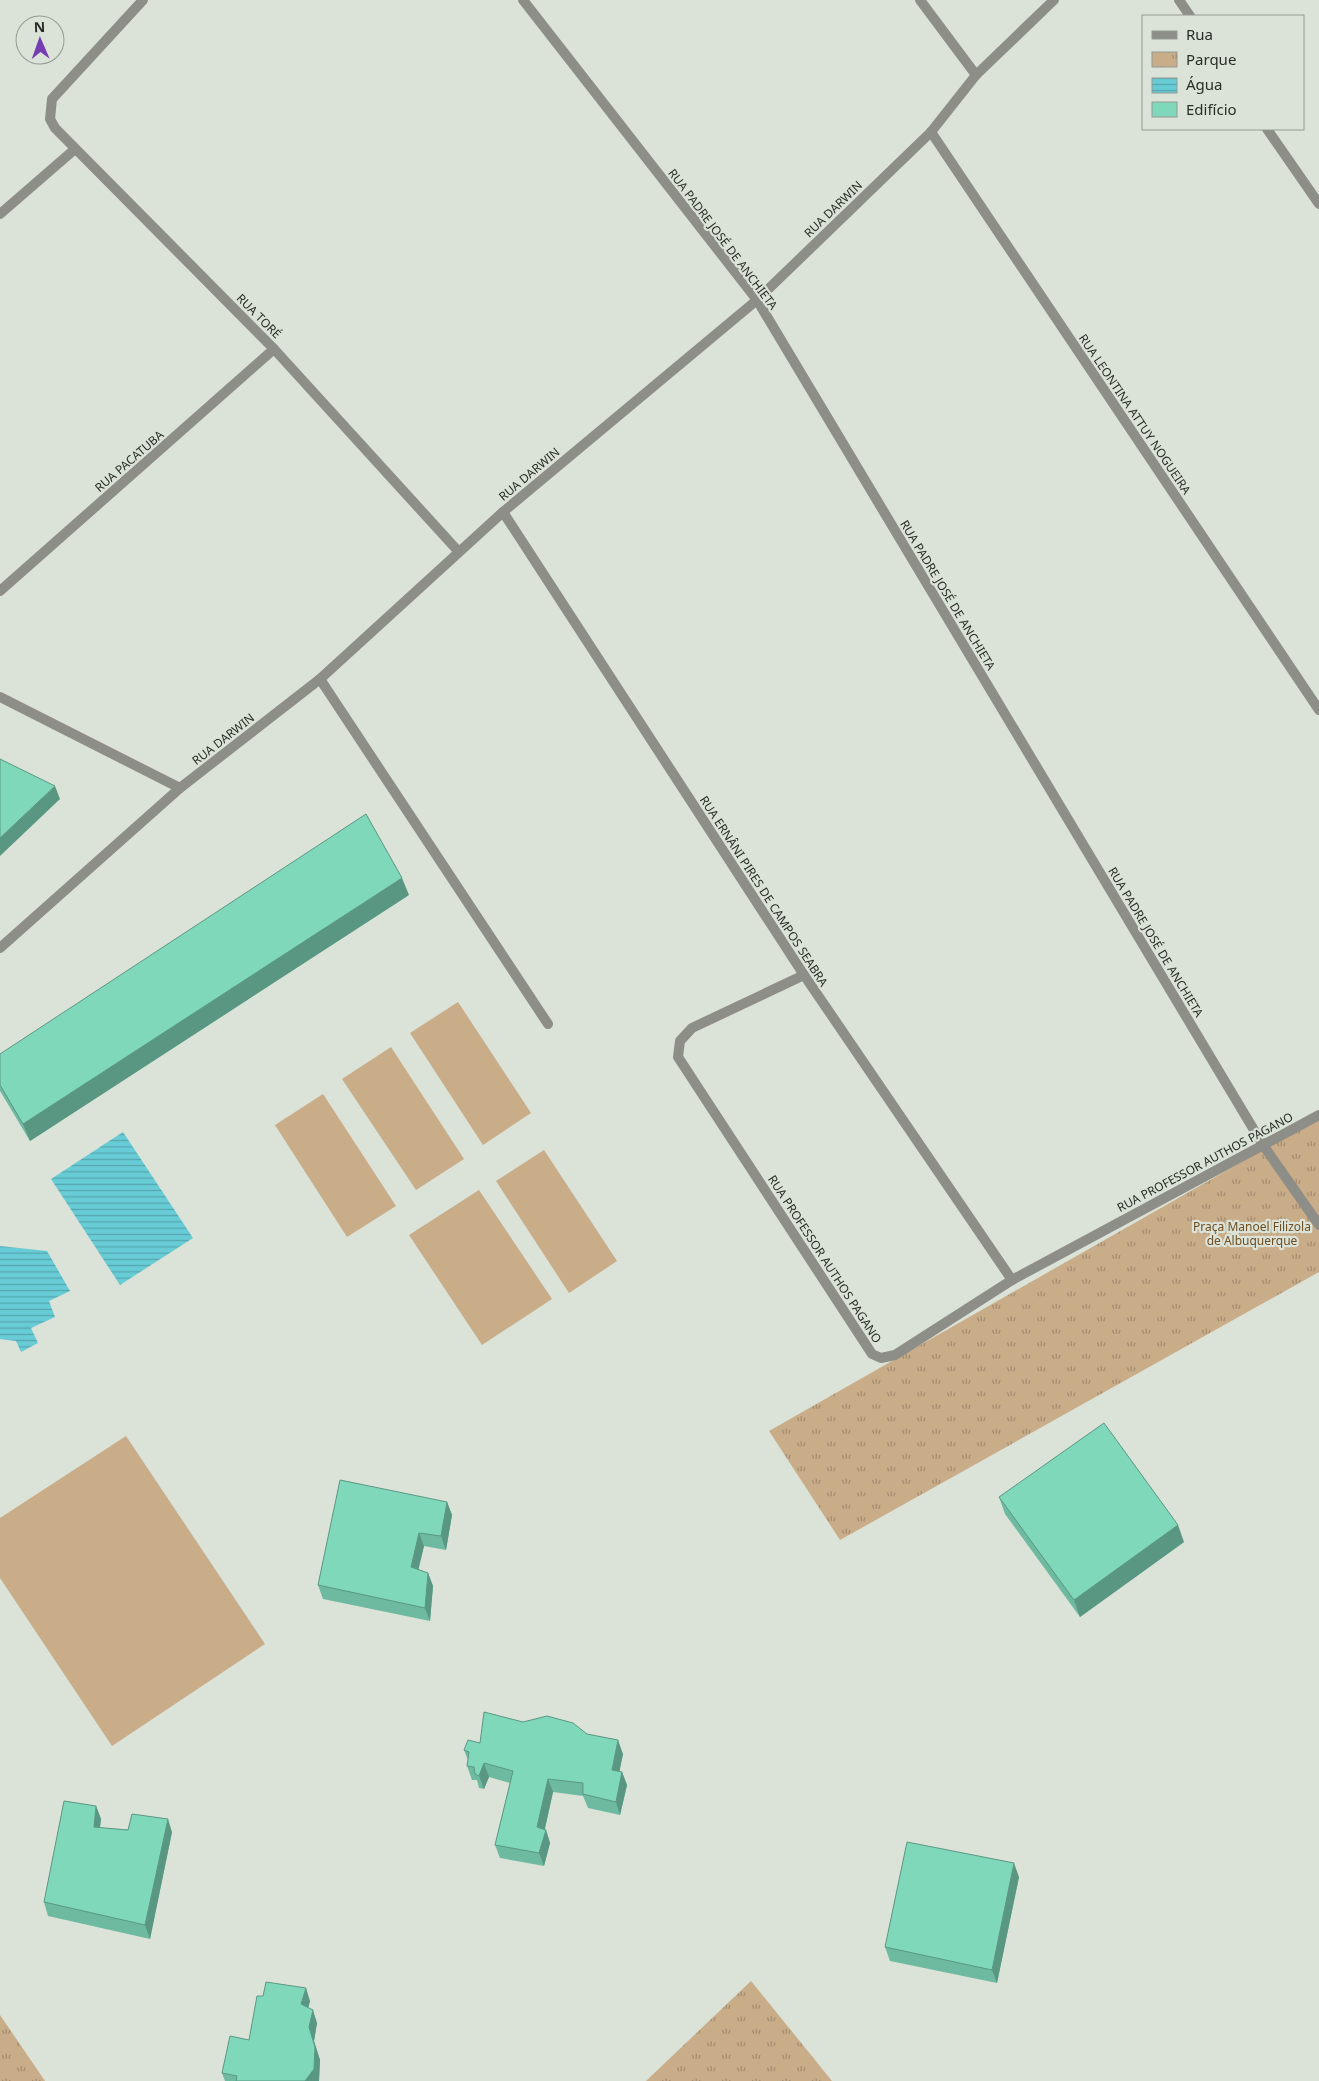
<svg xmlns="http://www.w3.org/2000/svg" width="1319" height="2081" viewBox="0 0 1319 2081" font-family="'Noto Sans',sans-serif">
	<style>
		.park { fill: url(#park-tufts) }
		.pitch { fill: #c9ac88 }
		.water { fill: url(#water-rules) }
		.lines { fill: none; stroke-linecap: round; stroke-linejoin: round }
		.lane { stroke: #8e8e89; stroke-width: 10 }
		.street { stroke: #8e8e89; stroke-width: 10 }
		.wall { fill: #6ebaa1 }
		.shaded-wall { fill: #5a9783 }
		.building { fill: #80d8bb; stroke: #5a9783 }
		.labels { text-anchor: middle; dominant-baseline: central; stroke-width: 4.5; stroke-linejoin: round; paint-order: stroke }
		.street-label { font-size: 12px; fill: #292d28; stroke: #dbe3d8 }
		.park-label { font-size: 12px; fill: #6f4e21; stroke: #dbe3d8 }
	</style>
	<defs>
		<pattern id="park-tufts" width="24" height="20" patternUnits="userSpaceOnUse" patternTransform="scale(1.25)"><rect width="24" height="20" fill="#c9ac88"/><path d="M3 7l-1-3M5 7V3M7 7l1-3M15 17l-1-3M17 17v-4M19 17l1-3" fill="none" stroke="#a38c6f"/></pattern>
		<pattern id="water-rules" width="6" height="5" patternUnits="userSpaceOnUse" patternTransform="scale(1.25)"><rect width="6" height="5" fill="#67ccd6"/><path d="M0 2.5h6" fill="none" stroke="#55a6ae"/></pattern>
	</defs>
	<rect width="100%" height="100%" fill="#dbe3d8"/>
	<g class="park">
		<polygon points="1319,1118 1319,1272 840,1540 769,1431"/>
		<polygon points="751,1981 832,2081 646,2081"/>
		<polygon points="0,2015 45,2081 0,2081"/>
	</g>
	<g class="pitch">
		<polygon points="458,1002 531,1113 483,1145 410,1033"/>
		<polygon points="391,1047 464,1159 416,1190 342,1079"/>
		<polygon points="323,1094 396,1206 347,1237 275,1125"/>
		<polygon points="544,1150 617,1261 569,1293 496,1181"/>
		<polygon points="479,1190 552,1299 482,1345 409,1235"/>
		<polygon points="126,1436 265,1644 112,1746 0,1578 0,1518"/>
	</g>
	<g class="water">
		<polygon points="123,1132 193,1238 120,1285 51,1179"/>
		<polygon points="0,1246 47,1251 70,1291 49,1301 55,1317 31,1328 38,1343 21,1352 16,1341 0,1339"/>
	</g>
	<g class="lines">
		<g class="lane">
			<polyline points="320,679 548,1024"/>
			<polyline points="1263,1145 1319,1225"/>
		</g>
		<g class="street">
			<polyline points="143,0 52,99 50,119 55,128 274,349 458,551"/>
			<polyline points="523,0 757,300 1263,1145"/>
			<polyline points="920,0 976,75"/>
			<polyline points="1179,0 1190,16"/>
			<polyline points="1267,129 1319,204"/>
			<polyline points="931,132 1319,710"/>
			<polyline points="0,214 75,149"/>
			<polyline points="503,512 804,975 1012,1280"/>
			<polyline points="0,591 274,349"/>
			<polyline points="0,697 180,788"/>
			<polyline points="0,948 180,788 320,679 503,512 757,300 931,132 976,75 1054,0"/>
			<polyline points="804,975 692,1028 680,1041 678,1057 872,1354 881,1358 895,1355 1012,1280 1319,1115"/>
		</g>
	</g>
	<g class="wall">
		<polygon points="409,895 30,1141 0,1091 0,1054"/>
		<polygon points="999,1497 1184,1542 1080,1617 1005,1514"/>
		<polygon points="447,1502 452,1515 446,1550 424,1546 418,1569 428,1573 433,1586 430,1621 323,1599 318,1585"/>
		<polygon points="523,1722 587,1734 623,1754 619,1771 622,1772 627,1785 620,1815 588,1808 583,1796 553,1792 545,1829 546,1830 550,1843 544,1866 500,1858 495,1845 510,1783 489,1777 484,1789 479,1788 477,1780 472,1780 467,1766 468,1760 464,1750 480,1743"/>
		<polygon points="96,1806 101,1819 100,1828 172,1832 150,1939 48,1916 44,1902"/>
		<polygon points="1019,1877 997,1983 890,1961 885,1947"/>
		<polygon points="310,2001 308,2008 317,2023 314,2041 320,2060 319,2081 225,2081 222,2073 249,2040"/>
	</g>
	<g class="shaded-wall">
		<polygon points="55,786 60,799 0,856 0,838"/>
		<polygon points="402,878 409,895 30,1141 23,1124"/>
		<polygon points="447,1502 452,1515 446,1550 441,1536"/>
		<polygon points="1178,1525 1184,1542 1080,1617 1074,1600"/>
		<polygon points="419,1533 424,1546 416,1580 411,1567"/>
		<polygon points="428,1573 433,1586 430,1621 425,1608"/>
		<polygon points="618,1740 623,1754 617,1784 612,1770"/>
		<polygon points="484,1763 489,1777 484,1789 479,1776"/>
		<polygon points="622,1772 627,1785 620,1815 616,1802"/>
		<polygon points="548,1779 553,1792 542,1841 537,1827"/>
		<polygon points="96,1806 101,1819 98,1841 94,1827"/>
		<polygon points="168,1819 172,1832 150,1939 145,1925"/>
		<polygon points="546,1830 550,1843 544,1866 539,1853"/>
		<polygon points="1014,1863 1019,1877 997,1983 992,1970"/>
		<polygon points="306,1988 310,2001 306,2017 301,2004"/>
		<polygon points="313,2010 317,2023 314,2041 320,2060 319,2081 305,2081 309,2027"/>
	</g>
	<g class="building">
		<polygon points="0,759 55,786 0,838"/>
		<polygon points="366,814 402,878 23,1124 0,1085 0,1054"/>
		<polygon points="1104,1423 1178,1525 1074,1600 999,1497"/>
		<polygon points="340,1480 447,1502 441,1536 419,1533 411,1567 428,1573 425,1608 318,1585"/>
		<polygon points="484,1712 523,1722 547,1716 573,1723 587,1734 618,1740 612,1770 622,1772 616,1802 583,1794 583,1783 548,1779 537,1827 546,1830 539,1853 495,1845 513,1771 484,1763 479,1776 475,1774 474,1767 467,1766 469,1752 464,1750 468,1740 480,1743"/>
		<polygon points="64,1801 96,1806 94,1827 128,1830 132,1814 168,1819 145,1925 44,1902"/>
		<polygon points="907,1842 1014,1863 992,1970 885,1947"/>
		<polygon points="266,1982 306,1988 301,2004 313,2010 309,2027 315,2047 314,2069 305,2081 236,2081 237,2076 222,2073 230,2036 249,2040 257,1996 263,1996"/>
	</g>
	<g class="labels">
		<g class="street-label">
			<text transform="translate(833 209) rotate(-44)">RUA DARWIN</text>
			<text transform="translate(723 239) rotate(53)">RUA PADRE JOSÉ DE ANCHIETA</text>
			<text transform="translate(259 316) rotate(45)">RUA TORÉ</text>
			<text transform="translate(1135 414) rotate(56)">RUA LEONTINA ATTUY NOGUEIRA</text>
			<text transform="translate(129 461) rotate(-41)">RUA PACATUBA</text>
			<text transform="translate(529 474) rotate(-40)">RUA DARWIN</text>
			<text transform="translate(948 595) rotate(59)">RUA PADRE JOSÉ DE ANCHIETA</text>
			<text transform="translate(223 739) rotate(-38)">RUA DARWIN</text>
			<text transform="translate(764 891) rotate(57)">RUA ERNÂNI PIRES DE CAMPOS SEABRA</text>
			<text transform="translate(1156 942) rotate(59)">RUA PADRE JOSÉ DE ANCHIETA</text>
			<text transform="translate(1205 1162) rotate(-28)">RUA PROFESSOR AUTHOS PAGANO</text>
			<text transform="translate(825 1259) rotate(57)">RUA PROFESSOR AUTHOS PAGANO</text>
		</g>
		<g class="park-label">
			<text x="1252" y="1226">Praça Manoel Filizola<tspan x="1252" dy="14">de Albuquerque</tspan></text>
		</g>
	</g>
	<rect x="1142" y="15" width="162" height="115" fill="#dbe3d8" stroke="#949a92"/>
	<rect x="1152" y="31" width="25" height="8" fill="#8e8e89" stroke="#949a92"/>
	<text x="1186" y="40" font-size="15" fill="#292d28">Rua</text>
	<rect x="1152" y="52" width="25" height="15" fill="url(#park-tufts)" stroke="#949a92"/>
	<text x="1186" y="65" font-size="15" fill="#292d28">Parque</text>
	<rect x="1152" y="78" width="25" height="15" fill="url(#water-rules)" stroke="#949a92"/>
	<text x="1186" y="90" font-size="15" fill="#292d28">Água</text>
	<rect x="1152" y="102" width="25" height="15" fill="#80d8bb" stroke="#949a92"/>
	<text x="1186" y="115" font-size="15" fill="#292d28">Edifício</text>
	<g transform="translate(40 40) rotate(358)"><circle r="24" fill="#dbe3d8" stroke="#949a92"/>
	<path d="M0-4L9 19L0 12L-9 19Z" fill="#763cb2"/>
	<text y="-8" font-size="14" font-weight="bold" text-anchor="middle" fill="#292d28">N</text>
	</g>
</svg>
